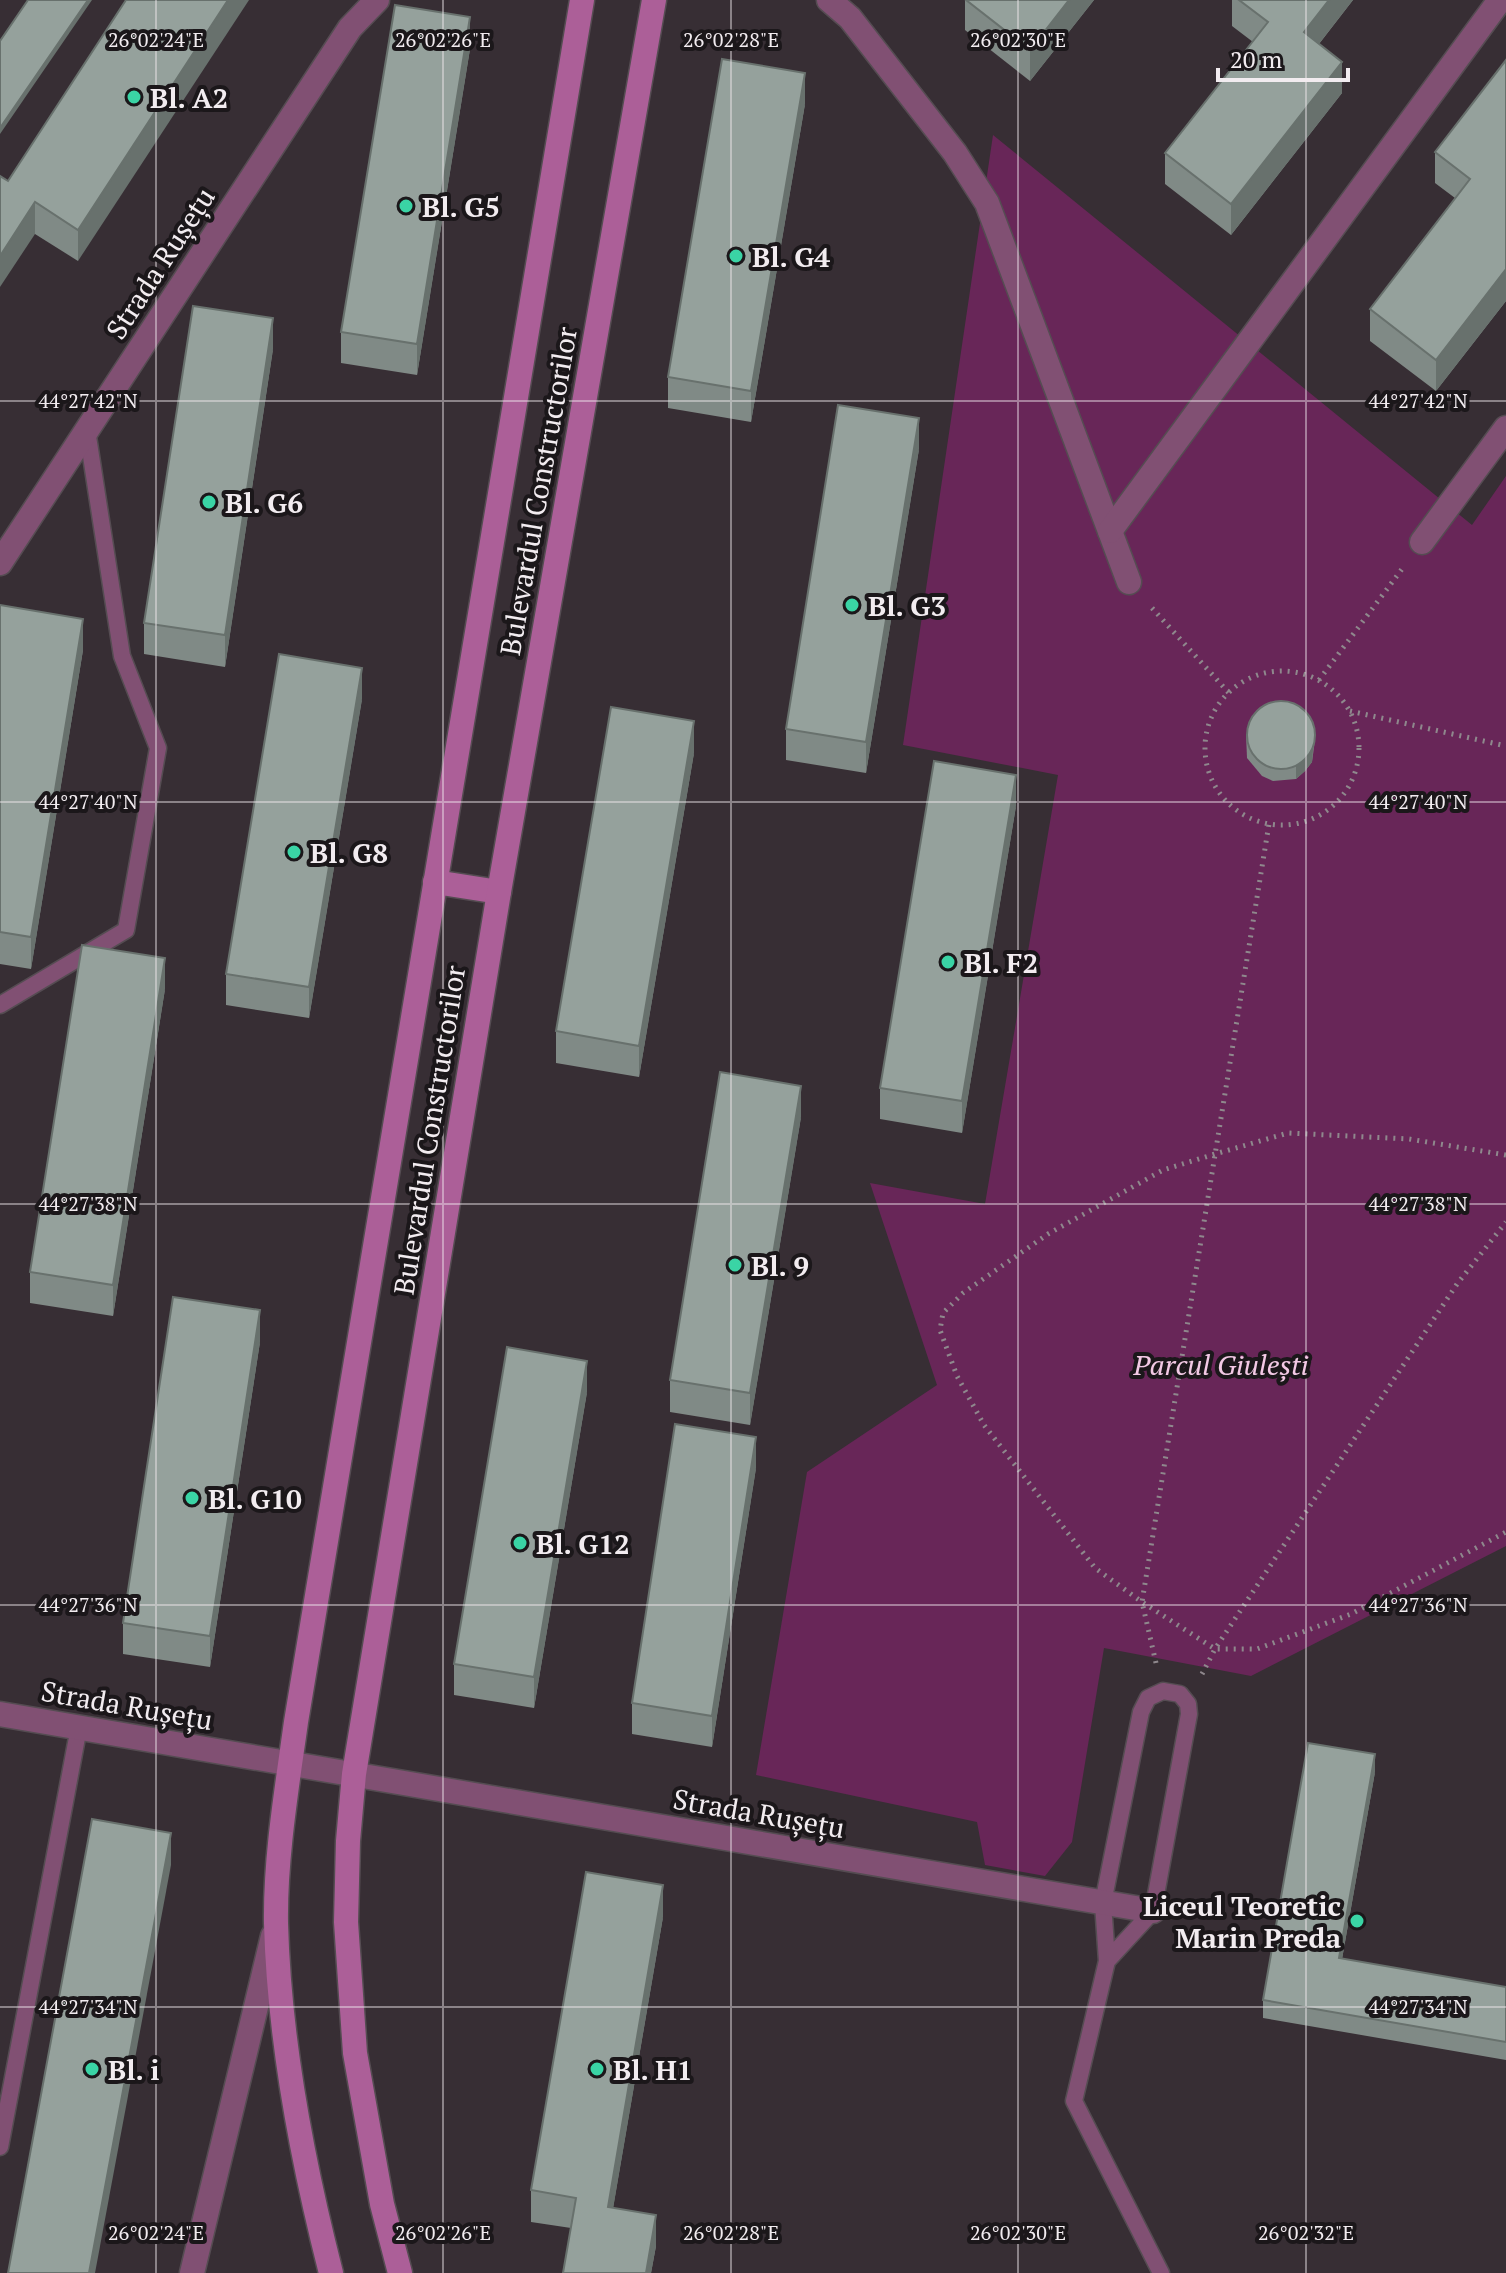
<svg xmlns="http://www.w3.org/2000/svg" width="1506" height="2273" viewBox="0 0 1506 2273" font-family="'PT Serif',serif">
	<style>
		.green { fill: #682658 }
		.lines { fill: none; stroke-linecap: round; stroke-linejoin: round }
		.lane-casing { stroke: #554c52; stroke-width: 19 }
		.street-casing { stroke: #554c52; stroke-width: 27 }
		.secondary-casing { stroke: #554c52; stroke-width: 27 }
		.path { stroke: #8f888d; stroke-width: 5; stroke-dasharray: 2 6; stroke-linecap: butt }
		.lane { stroke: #815073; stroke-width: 16 }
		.street { stroke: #815073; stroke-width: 24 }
		.secondary { stroke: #ac5f98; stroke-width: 24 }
		.wall { fill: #808a86 }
		.shaded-wall { fill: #68716d }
		.building { fill: #95a19c; stroke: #68716d; stroke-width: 2 }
		.ticks { fill: none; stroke: #f2ecf0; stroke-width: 2; stroke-opacity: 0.45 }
		.poi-dot { fill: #3ad4a5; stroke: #1b171a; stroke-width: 3 }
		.labels { text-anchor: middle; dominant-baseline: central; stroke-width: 8; stroke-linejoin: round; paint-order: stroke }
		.poi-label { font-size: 28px; font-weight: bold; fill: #f2ecf0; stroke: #1b171a; text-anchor: start }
		.street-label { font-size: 28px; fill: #f2ecf0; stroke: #1b171a }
		.park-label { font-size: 28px; font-style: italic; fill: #f3c9e5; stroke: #1b171a }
		.ticks-label { font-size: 20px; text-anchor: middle; fill: #f2ecf0; stroke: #1b171a; stroke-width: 8; stroke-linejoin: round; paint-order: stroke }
	</style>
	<rect width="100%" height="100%" fill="#372e34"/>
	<polygon class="green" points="993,135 1472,525 1506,476 1506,1546 1251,1676 1104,1648 1072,1842 1045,1876 985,1865 977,1822 756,1775 807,1472 937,1385 870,1183 985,1204 1058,775 903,745"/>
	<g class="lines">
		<defs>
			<g id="lane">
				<polyline points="0,1005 126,930 158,748 122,656 87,430"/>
				<polyline points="1107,1961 1153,1911 1189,1714 1188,1704 1180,1694 1163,1691 1148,1698 1141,1712 1103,1903 1107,1961 1074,2101 1161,2273"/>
				<polyline points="0,2147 79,1727"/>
			</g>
			<g id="street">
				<polyline points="829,0 850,18 955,153 987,203 1129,582"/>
				<polyline points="1110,531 1500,0"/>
				<polyline points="1422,542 1506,428"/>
				<polyline points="0,563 350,28 377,0"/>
				<polyline points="0,1714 1153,1911"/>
				<polyline points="192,2273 273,1936"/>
			</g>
			<g id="secondary">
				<polyline points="435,882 499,892"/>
				<path d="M331 2273C302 2160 279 2040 276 1923 275 1858 287 1787 296 1722L582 0"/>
				<polyline points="400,2273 382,2204 355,2053 346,1922 348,1841 354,1774 499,892 654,0"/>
			</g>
		</defs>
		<use href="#lane" class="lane-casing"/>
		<use href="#street" class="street-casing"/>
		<use href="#secondary" class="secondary-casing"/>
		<g class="path">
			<polyline points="1152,608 1229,693"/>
			<circle cx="1282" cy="748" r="77"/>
			<polyline points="1319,680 1402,569"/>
			<polyline points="1350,711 1506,746"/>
			<polyline points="1506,1155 1409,1139 1288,1133 1215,1154 1163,1170 1048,1234 963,1293 943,1313 940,1330 957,1376 984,1425 1095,1568 1142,1602 1215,1649 1257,1649 1351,1614 1506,1532"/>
			<polyline points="1156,1663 1142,1602 1269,824"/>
			<polyline points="1202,1674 1215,1649 1457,1284 1506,1222"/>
		</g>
		<use href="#lane" class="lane"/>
		<use href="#street" class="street"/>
		<use href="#secondary" class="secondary"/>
	</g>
	<g class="wall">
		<polygon points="126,0 78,261 35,234 8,181"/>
		<polygon points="965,0 1094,0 1030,81 965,30"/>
		<polygon points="1232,0 1353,0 1319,44 1342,93 1231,235 1165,184 1165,153 1253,42 1232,26"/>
		<polygon points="470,49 417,375 341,363 341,332"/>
		<polygon points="1506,60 1506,301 1436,391 1370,341 1370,309 1455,198 1435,183 1435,152"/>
		<polygon points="805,104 751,422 668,408 668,377"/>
		<polygon points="273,349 225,667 144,654 144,623"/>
		<polygon points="919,449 866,773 786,760 786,729"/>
		<polygon points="0,605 83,650 31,969 0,964"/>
		<polygon points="362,699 309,1018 226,1005 226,974"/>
		<polygon points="1246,734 1315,740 1312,762 1305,771 1296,779 1273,781 1262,776 1247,758"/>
		<polygon points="694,753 639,1077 556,1063 556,1031"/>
		<polygon points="1016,806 962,1133 880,1119 880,1088"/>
		<polygon points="165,989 113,1316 30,1303 30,1272"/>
		<polygon points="801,1117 750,1425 670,1412 670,1380"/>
		<polygon points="260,1342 210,1667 123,1654 123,1623"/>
		<polygon points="587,1392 534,1708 454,1695 454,1664"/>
		<polygon points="756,1468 712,1747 632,1734 632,1703"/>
		<polygon points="1375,1772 1342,1959 1506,1987 1506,2060 1263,2018 1263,2000"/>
		<polygon points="663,1917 613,2208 656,2246 651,2273 563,2273 571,2228 531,2222 531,2190"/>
	</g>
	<g class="shaded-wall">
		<polygon points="88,0 92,0 0,134 0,128"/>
		<polygon points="228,0 249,0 78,261 78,230"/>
		<polygon points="1069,0 1094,0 1030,81 1030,50"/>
		<polygon points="1329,0 1353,0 1304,63 1304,32"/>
		<polygon points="470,17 470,49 417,375 417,344"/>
		<polygon points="1342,62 1342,93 1231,235 1231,204"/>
		<polygon points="805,73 805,104 751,422 751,391"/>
		<polygon points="35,202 35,234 0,287 0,256"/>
		<polygon points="1506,269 1506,301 1436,391 1436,360"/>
		<polygon points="273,318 273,349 225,667 225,635"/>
		<polygon points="919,418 919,449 866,773 866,742"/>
		<polygon points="83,619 83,650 31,969 31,937"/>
		<polygon points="362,668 362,699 309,1018 309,987"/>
		<polygon points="694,721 694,753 639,1077 639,1046"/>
		<polygon points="1315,728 1312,762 1305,771 1296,779 1296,766"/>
		<polygon points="1016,775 1016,806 962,1133 962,1101"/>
		<polygon points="165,958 165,989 113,1316 113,1285"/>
		<polygon points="801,1086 801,1117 750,1425 750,1393"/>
		<polygon points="260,1310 260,1342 210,1667 210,1636"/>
		<polygon points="587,1361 587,1392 534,1708 534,1677"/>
		<polygon points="756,1437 756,1468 712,1747 712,1716"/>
		<polygon points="1375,1754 1375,1772 1339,1976 1339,1958"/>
		<polygon points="171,1833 171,1865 95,2273 89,2273"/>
		<polygon points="663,1885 663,1917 608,2238 608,2207"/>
		<polygon points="656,2215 656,2246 651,2273 646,2273"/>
	</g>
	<g class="building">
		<polygon points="28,0 88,0 0,128 0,41"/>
		<polygon points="126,0 228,0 78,230 35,202 0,256 0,176 8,181"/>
		<polygon points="966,0 1069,0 1030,50"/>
		<polygon points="1239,0 1329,0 1304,32 1342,62 1231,204 1165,153 1268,22"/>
		<polygon points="395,5 470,17 417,344 341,332"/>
		<polygon points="722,59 805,73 751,391 668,377"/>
		<polygon points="1506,60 1506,269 1436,360 1370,309 1470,179 1435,152"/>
		<polygon points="193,306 273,318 225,635 144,623"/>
		<polygon points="838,405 919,418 866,742 786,729"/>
		<polygon points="0,605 83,619 31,937 0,932"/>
		<polygon points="279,654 362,668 309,987 226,974"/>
		<circle cx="1281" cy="735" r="34"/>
		<polygon points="611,707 694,721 639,1046 556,1031"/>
		<polygon points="934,761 1016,775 962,1101 880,1088"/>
		<polygon points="82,945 165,958 113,1285 30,1272"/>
		<polygon points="720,1072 801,1086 750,1393 670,1380"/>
		<polygon points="173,1297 260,1310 210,1636 123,1623"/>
		<polygon points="507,1347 587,1361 534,1677 454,1664"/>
		<polygon points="675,1424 756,1437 712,1716 632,1703"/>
		<polygon points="1308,1743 1375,1754 1339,1958 1506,1987 1506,2042 1263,2000"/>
		<polygon points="92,1819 171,1833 89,2273 8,2273"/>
		<polygon points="586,1872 663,1885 608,2207 656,2215 646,2273 563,2273 576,2198 531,2190"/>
	</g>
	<path class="ticks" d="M156 0V2273M443 0V2273M731 0V2273M1018 0V2273M1306 0V2273M0 401H1506M0 802H1506M0 1204H1506M0 1605H1506M0 2007H1506"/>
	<g class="poi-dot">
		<circle cx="134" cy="97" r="8"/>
		<circle cx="406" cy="206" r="8"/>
		<circle cx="736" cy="256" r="8"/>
		<circle cx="209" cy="502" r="8"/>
		<circle cx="852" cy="605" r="8"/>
		<circle cx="294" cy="852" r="8"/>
		<circle cx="948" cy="962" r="8"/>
		<circle cx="735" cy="1265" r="8"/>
		<circle cx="192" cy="1498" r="8"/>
		<circle cx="520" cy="1543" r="8"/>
		<circle cx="1357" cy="1921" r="8"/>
		<circle cx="92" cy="2069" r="8"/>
		<circle cx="597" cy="2069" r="8"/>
	</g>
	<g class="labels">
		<g class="poi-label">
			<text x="150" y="97">Bl. A2</text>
			<text x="422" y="206">Bl. G5</text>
			<text x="752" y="256">Bl. G4</text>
			<text x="225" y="502">Bl. G6</text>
			<text x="868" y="605">Bl. G3</text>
			<text x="310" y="852">Bl. G8</text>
			<text x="964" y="962">Bl. F2</text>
			<text x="751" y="1265">Bl. 9</text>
			<text x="208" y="1498">Bl. G10</text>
			<text x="536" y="1543">Bl. G12</text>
			<text x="1341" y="1905" text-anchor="end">Liceul Teoretic<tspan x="1341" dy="32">Marin Preda</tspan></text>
			<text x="108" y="2069">Bl. i</text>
			<text x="613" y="2069">Bl. H1</text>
		</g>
		<g class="street-label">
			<text transform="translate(160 263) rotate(-57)">Strada Rușețu</text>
			<text transform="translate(538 491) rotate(-80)">Bulevardul Constructorilor</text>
			<text transform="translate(429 1130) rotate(-81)">Bulevardul Constructorilor</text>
			<text transform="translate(127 1705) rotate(10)">Strada Rușețu</text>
			<text transform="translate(759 1813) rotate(10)">Strada Rușețu</text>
		</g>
		<g class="park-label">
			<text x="1221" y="1364">Parcul Giulești</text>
		</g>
	</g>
	<g class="ticks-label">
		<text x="156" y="47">26°02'24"E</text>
		<text x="443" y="47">26°02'26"E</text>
		<text x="731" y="47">26°02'28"E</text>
		<text x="1018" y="47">26°02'30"E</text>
		<text x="88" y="408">44°27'42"N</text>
		<text x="1418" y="408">44°27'42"N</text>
		<text x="88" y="809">44°27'40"N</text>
		<text x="1418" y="809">44°27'40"N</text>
		<text x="88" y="1211">44°27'38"N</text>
		<text x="1418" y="1211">44°27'38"N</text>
		<text x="88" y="1612">44°27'36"N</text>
		<text x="1418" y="1612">44°27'36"N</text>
		<text x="88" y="2014">44°27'34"N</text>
		<text x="1418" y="2014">44°27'34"N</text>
		<text x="156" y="2240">26°02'24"E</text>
		<text x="443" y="2240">26°02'26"E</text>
		<text x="731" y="2240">26°02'28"E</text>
		<text x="1018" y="2240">26°02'30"E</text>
		<text x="1306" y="2240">26°02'32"E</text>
	</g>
	<path d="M1218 68v12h130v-12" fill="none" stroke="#f2ecf0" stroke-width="4"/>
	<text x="1230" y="68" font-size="24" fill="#f2ecf0" stroke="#1b171a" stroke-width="6" paint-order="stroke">20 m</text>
</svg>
